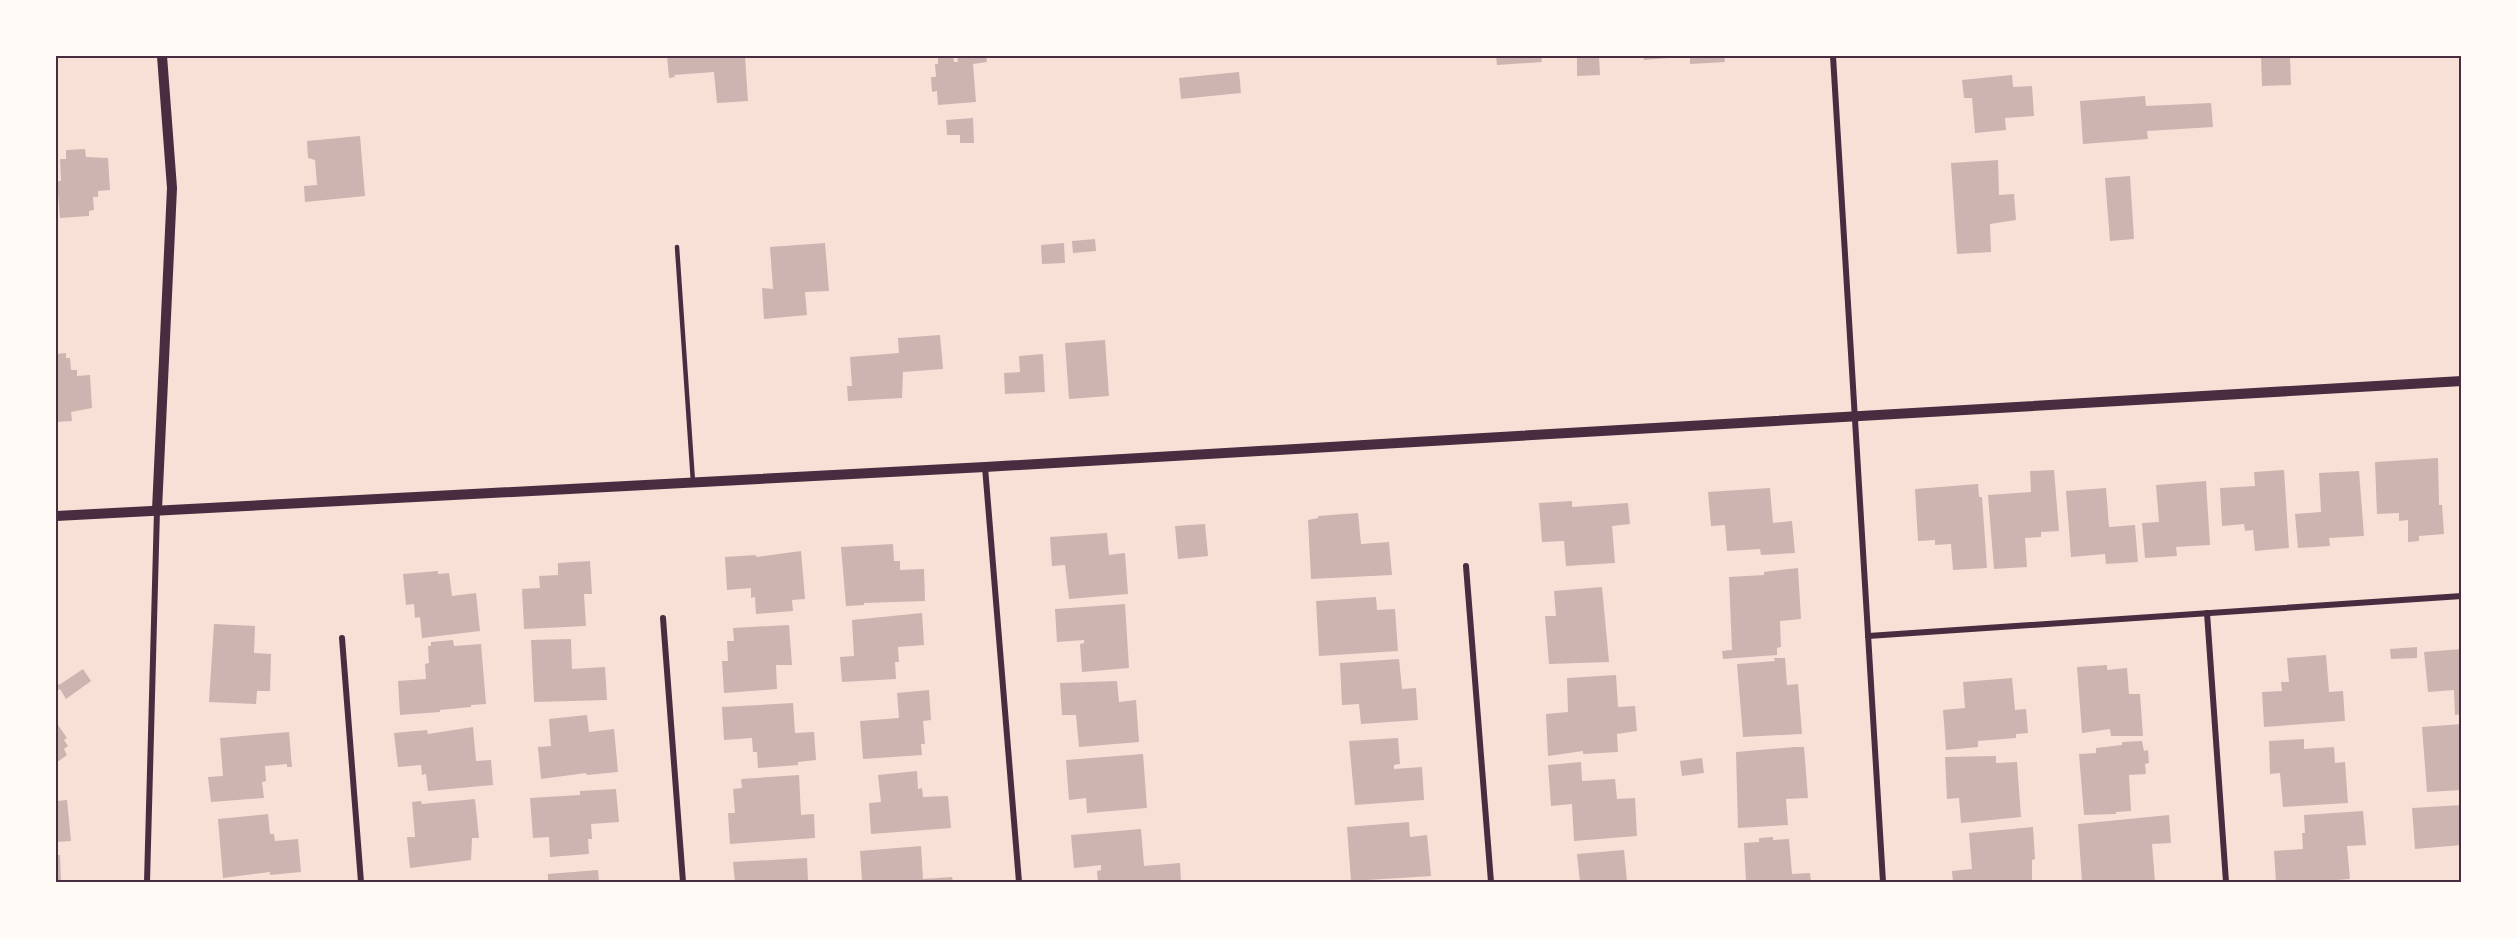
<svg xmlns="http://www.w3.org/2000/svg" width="2517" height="938" viewBox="0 0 2517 938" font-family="'Fira Sans Condensed',sans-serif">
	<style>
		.building { fill: #ccb4b1 }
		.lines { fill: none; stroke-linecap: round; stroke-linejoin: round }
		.service { stroke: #4a2c40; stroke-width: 4.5 }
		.minor { stroke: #4a2c40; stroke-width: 6 }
		.tertiary { stroke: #4a2c40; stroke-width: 10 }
		.neatline { fill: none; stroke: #4a2c40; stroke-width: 2 }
	</style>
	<rect width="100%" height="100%" fill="#f7e1d7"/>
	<g class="building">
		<polygon points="667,56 745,56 748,101 717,103 714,72 674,75 675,77 669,78"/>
		<polygon points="938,56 953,56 954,62 958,62 957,56 986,56 987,62 973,64 976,102 938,105 937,91 932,92 931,77 936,77 935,64 938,64"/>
		<polygon points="1496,56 1541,56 1542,62 1497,65"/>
		<polygon points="1577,56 1599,56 1600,75 1577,76"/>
		<polygon points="1643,56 1680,56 1680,57 1644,60"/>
		<polygon points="1690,56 1724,56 1725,62 1690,64"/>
		<polygon points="2261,56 2290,56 2291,85 2262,86"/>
		<polygon points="1239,72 1241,93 1181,99 1179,78"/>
		<polygon points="2012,75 2013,87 2032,86 2034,116 2005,118 2006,130 1975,133 1972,98 1964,98 1962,80"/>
		<polygon points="2145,96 2146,106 2211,103 2213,127 2147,131 2148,139 2083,144 2080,101"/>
		<polygon points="973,118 974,143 960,143 960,135 947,135 946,120"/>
		<polygon points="360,136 365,196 305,202 304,186 317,185 315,160 308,158 307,141"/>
		<polygon points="85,149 86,157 108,158 110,190 98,191 98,197 93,197 94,210 89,211 89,216 60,218 57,181 61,181 60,159 66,159 66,150"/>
		<polygon points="1998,160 1999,195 2014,194 2016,220 1990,224 1991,252 1957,254 1951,163"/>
		<polygon points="2130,176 2134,239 2110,241 2105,178"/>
		<polygon points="1095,239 1096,251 1073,253 1072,241"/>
		<polygon points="825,243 829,291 805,292 807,315 764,319 762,288 773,289 770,247"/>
		<polygon points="1064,243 1065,263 1042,264 1041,245"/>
		<polygon points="940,335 943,369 903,372 902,398 848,401 847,386 852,386 850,357 899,353 898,338"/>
		<polygon points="1105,340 1109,396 1069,399 1065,343"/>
		<polygon points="66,353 66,358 70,358 71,370 77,370 77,376 90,375 92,408 71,412 72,421 56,422 56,354"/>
		<polygon points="1043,354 1045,392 1005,394 1004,373 1020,372 1019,356"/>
		<polygon points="2438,458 2439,505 2442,505 2444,534 2419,536 2419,541 2408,542 2408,520 2399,521 2399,513 2377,514 2375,462"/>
		<polygon points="2054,470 2059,531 2041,532 2041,537 2025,538 2027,567 1994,569 1988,495 2031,492 2030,471"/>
		<polygon points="2284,470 2289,548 2255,551 2253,530 2245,531 2244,524 2222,526 2220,488 2255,486 2254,472"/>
		<polygon points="2359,471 2364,536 2329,538 2330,546 2298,548 2295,514 2321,512 2319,473"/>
		<polygon points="2206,481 2210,545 2176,547 2177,556 2145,558 2142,523 2159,522 2156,485"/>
		<polygon points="1978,484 1979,497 1982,497 1987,568 1953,570 1951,544 1935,545 1935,540 1918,541 1915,489"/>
		<polygon points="1770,488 1773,523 1792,521 1795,553 1761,555 1760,549 1727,551 1725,525 1711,526 1708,492"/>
		<polygon points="2106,488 2109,527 2135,525 2138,562 2106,564 2105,554 2071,557 2066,491"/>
		<polygon points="1572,501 1572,507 1628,503 1630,524 1612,526 1615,563 1566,566 1564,541 1542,542 1539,503"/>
		<polygon points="1358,513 1361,544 1389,542 1392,575 1311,579 1308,520 1318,518 1318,516"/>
		<polygon points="1205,524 1208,556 1178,559 1175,526"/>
		<polygon points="1107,533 1109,555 1125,553 1128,594 1069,599 1065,565 1052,566 1050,537"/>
		<polygon points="893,544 894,561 900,561 900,570 924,569 925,601 864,603 864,605 846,606 841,547"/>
		<polygon points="801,551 805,599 792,600 793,611 756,614 755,597 751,598 751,588 727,590 725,557 756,555 756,557"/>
		<polygon points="590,561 592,594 584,594 586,626 524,629 522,589 540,588 539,576 558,575 558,563"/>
		<polygon points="1798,568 1801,619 1780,621 1781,647 1777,648 1777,655 1723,659 1722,651 1732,650 1729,577 1764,575 1764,572"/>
		<polygon points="438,571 438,574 449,573 452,596 476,593 480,631 422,638 420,617 415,618 414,604 406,605 403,574"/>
		<polygon points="1602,587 1609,662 1549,664 1545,616 1556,616 1554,591"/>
		<polygon points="1376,597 1377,610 1395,609 1398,651 1319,656 1316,601"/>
		<polygon points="1125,604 1129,668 1082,672 1080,644 1084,643 1084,640 1057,642 1055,609"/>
		<polygon points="922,613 924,645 898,647 899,662 895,662 896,679 842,682 840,657 854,656 852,620"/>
		<polygon points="214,624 255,626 254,653 271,654 270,691 257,691 256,704 209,702"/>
		<polygon points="789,625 792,665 776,665 777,689 724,693 722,661 728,661 727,641 734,641 733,628"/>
		<polygon points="571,639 572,669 605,667 607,700 534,702 531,640"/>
		<polygon points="453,640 454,646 481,644 486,704 471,705 471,707 440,710 440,712 400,715 398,681 426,679 425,664 429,663 428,646 431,646 431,642"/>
		<polygon points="2417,647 2417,658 2391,659 2390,649"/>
		<polygon points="2462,649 2462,714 2455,715 2454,690 2428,692 2424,652"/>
		<polygon points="2326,655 2329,692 2343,691 2345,721 2264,727 2262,692 2282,691 2281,682 2289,682 2287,658"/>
		<polygon points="1774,658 1785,658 1787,685 1798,684 1802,734 1743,737 1737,664 1775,661"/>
		<polygon points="1399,659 1402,689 1416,688 1418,720 1361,724 1359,704 1342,705 1340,663"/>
		<polygon points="2107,665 2107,670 2127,668 2129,694 2140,694 2143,736 2111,736 2110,729 2082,733 2077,667"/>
		<polygon points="83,669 91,681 66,699 60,689 56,691 58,694 56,696 56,679 59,685"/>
		<polygon points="1616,675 1618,707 1635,706 1637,731 1617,734 1618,752 1583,754 1583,751 1548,756 1546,714 1568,712 1567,678"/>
		<polygon points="2012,678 2015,710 2026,709 2028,733 2016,734 2016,738 1978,741 1978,747 1946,750 1943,710 1965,708 1963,682"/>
		<polygon points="1117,681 1119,702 1136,700 1139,742 1079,747 1076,715 1062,715 1060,683"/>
		<polygon points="929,690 931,720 923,721 925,744 921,744 922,755 863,759 860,721 899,718 897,693"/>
		<polygon points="793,703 795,733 814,732 816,760 798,762 798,765 758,768 757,752 753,752 752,738 724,740 722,707"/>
		<polygon points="587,715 589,732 614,729 618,772 587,775 586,773 541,779 538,747 551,746 549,719"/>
		<polygon points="56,722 67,738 64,740 68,746 64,749 67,755 56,763"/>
		<polygon points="2462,724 2462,790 2427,792 2422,727"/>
		<polygon points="473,727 476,761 491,760 493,785 428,791 426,774 422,775 421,765 398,767 394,733 427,730 428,734"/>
		<polygon points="289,732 292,767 287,767 287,764 265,766 266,781 262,782 264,798 211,802 208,777 223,776 220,738"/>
		<polygon points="1398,738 1400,764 1394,765 1394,769 1422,767 1424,800 1355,805 1349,741"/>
		<polygon points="2304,739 2304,749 2334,747 2335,763 2345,762 2348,803 2283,807 2280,773 2270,774 2269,741"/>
		<polygon points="2142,741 2144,751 2148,750 2149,763 2145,764 2146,774 2129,775 2131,811 2116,812 2116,814 2084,815 2079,754 2096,753 2096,748 2122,745 2122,742"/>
		<polygon points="1795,747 1804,747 1808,798 1786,799 1788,825 1738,828 1736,752"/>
		<polygon points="1143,754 1147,808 1087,813 1086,798 1069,800 1066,760"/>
		<polygon points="1996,756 1996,763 2017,762 2021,817 1961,823 1959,798 1947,799 1945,757"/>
		<polygon points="1702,758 1704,773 1682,776 1680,761"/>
		<polygon points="1581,762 1582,781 1615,779 1617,799 1635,798 1637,836 1574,841 1572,804 1551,806 1548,765"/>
		<polygon points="917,771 918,789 922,788 923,797 948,796 951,828 871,834 869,803 881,802 878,775"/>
		<polygon points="799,775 801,815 814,814 815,838 730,844 728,813 735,813 733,789 742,788 741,779"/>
		<polygon points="616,789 619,822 591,824 592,839 588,839 589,854 550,857 549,837 533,838 530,798 580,795 580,791"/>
		<polygon points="475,799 479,838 472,838 471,860 410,868 407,837 415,837 412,802 421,801 422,804"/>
		<polygon points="67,800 71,841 56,842 56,801"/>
		<polygon points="2462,805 2462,845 2415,849 2412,808"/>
		<polygon points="2363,811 2366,845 2347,846 2350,879 2311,882 2276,882 2274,851 2303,849 2302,833 2305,833 2304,815"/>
		<polygon points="268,814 270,834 274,834 275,841 298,839 301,872 270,875 270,872 223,878 218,819"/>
		<polygon points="2169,815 2171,843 2152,844 2155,882 2082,882 2078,824"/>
		<polygon points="1409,822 1410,837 1427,835 1431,876 1351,881 1347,827"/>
		<polygon points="2033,827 2035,859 2032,860 2032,882 1953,882 1952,871 1972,869 1969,833"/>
		<polygon points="1141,829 1144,866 1180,863 1181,882 1098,882 1097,871 1101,870 1101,865 1074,868 1071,835"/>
		<polygon points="1773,837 1773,840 1789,839 1792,874 1810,873 1811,882 1746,882 1744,843 1759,842 1759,838"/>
		<polygon points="921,846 923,879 952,877 953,882 862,881 860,851"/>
		<polygon points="1624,850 1627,882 1580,882 1577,854"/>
		<polygon points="56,855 60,855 61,882 56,882"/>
		<polygon points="807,858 808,882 735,882 733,862"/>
		<polygon points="598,870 599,882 548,882 548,874"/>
	</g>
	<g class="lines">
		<polyline class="service" points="677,247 693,482"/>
		<g class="minor">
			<polyline points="1833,56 1883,882"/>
			<polyline points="985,467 1019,882"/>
			<polyline points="1466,566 1491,882"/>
			<polyline points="2207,613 2226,882"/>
			<polyline points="663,618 683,882"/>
			<polyline points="1868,636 2462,596"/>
			<polyline points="342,638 361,882"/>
			<polyline points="147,882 157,510"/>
		</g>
		<g class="tertiary">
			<polyline points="157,510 172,188 162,56"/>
			<polyline points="56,516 985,467 2462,381"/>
		</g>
	</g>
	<rect width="2517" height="938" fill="none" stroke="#fffaf5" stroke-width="114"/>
	<rect x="57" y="57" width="2403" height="824" class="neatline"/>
</svg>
